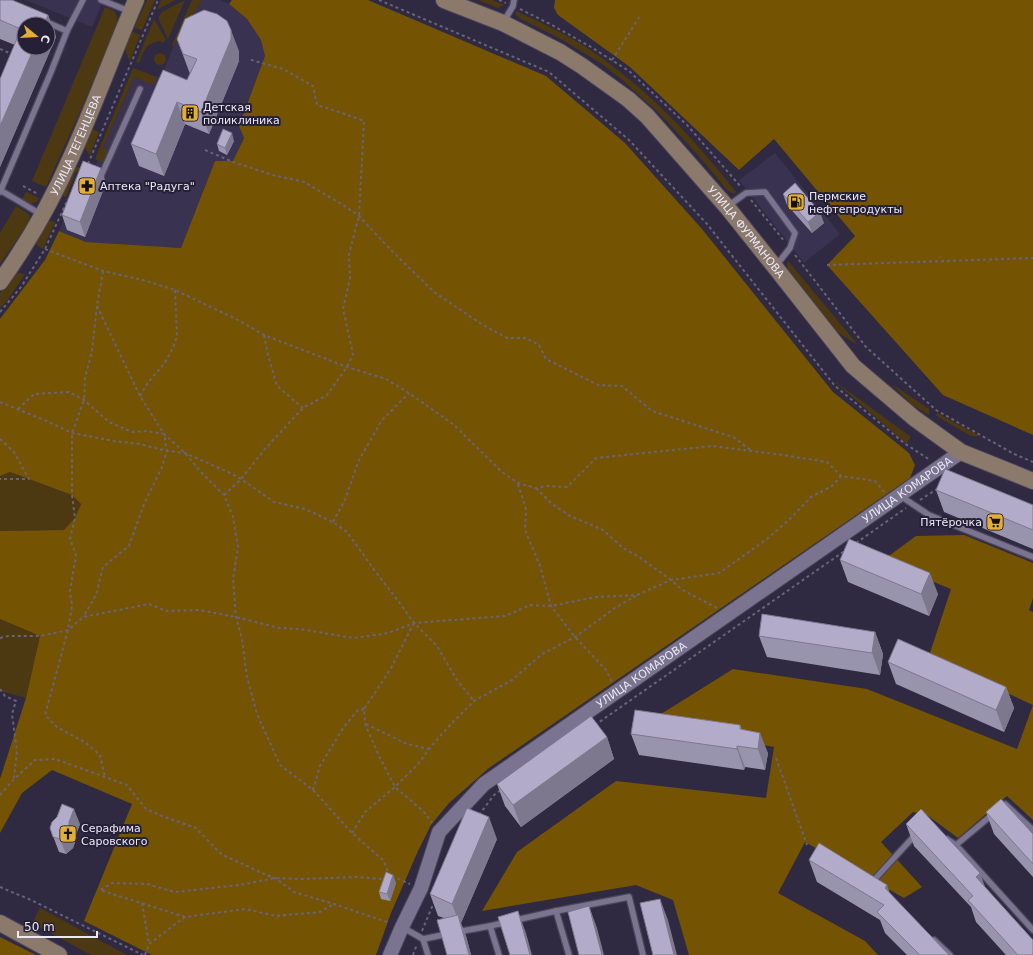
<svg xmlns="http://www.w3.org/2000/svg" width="1033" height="955" viewBox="0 0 1033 955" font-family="'DejaVu Sans',sans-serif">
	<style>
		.built { fill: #393250 }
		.green { fill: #4c3911 }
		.forest { fill: #745402 }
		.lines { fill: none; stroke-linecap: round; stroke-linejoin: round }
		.service-casing { stroke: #4b455a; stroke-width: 8 }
		.tertiary-casing { stroke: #4b455a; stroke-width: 16 }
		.secondary-casing { stroke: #4b455a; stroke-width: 18 }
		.path { stroke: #686378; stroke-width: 2; stroke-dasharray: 3 3; stroke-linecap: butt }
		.service { stroke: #7a7490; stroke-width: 5.5 }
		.tertiary { stroke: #7a7490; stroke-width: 14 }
		.secondary { stroke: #8b796c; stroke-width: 16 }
		.wall { fill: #9994ae }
		.shaded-wall { fill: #7d788d }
		.building { fill: #b2acca; stroke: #7d788d }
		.labels { text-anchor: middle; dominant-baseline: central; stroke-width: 4; stroke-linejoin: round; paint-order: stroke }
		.poi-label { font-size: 11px; fill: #ebe8f7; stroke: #262037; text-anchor: start }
		.street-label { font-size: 11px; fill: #ebe8f7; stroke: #262037 }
	</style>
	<rect width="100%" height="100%" fill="#2f2a41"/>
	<g class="built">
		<polygon points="26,0 103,0 92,27"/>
		<polygon points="202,0 220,0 229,4 247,19 261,40 265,56 239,125 244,137 233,162 215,161 181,248 86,242 59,231 82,175 96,164 134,77 153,84 157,77 161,78 173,47"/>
		<polygon points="775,153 840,234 804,263 739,180"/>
	</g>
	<g class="green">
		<polygon points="147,0 155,0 142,30 134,28"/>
		<polygon points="161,0 175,0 157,10"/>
		<polygon points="185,0 168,39 159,20 159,16 162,12"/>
		<polygon points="192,0 202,0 174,46 172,45"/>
		<polygon points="478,0 492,0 504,5 498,8"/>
		<path d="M105 7C114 10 119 14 117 25L83 105 46 187 32 181Z"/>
		<path d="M516 11C540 22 564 33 586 47 645 86 693 137 736 192L734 194 727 190 698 155 660 114 621 79 602 64 561 39 519 18 516 15Z"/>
		<path d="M154 19 166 40 163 43 160 41C144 44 145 50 139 63L136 62Z"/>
		<path d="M131 31 140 35 130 61C123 47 125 44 131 31Z"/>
		<circle cx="160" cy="59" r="6"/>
		<polygon points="133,68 157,77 153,85 134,77 103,148 114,153 105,162 101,162 95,159"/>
		<path d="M89 128 99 132 90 155C81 146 85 138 89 128Z"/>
		<polygon points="77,167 84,168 76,172 66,197 60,194 71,173"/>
		<polygon points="26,192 39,198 36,202 30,204 21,201"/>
		<polygon points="16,206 30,215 29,222 0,264 0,233"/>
		<polygon points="50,221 55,222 43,249 38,246 35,242 45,222"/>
		<polygon points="788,261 858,345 840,334 835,329 788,269 787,265"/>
		<polygon points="19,273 25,274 7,301 0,308 0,293 13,274"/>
		<polygon points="833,380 911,437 906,444"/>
		<polygon points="892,384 929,409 929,415 911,404"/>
		<polygon points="937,413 978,435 977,437 969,435 935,415"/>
		<polygon points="10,472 72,495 81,504 75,518 64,530 0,531 0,476"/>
		<polygon points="0,619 40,636 26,698 0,691"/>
		<polygon points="40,908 127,955 91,955 32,923"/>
	</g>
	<g class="forest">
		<polygon points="232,0 368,0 546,76 625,143 702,229 833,392 909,453 915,465 910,478 489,768 449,803 431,825 418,851 391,913 376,955 152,955 84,921 132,804 52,770 22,793 0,833 0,779 26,698 40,636 0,619 0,531 64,530 75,518 81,504 72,495 10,472 0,476 0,319 45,260 59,231 86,242 181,248 215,161 233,161 244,138 239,126 265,56 261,40 247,19 229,4"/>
		<polygon points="555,0 1033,0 1033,435 943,395 827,265 855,236 774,139 739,170 630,67 558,15 554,8"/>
		<polygon points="964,535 1033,563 1033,598 1029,610 1033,612 1033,820 1007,796 958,838 927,815 913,812 881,842 922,887 904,898 805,842 778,893 865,941 878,955 689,955 673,900 636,885 482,911 517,852 616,781 766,798 774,747 645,724 733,669 867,689 1017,749 1033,705 972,677 928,659 951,589 882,561 916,536"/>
		<polygon points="0,937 36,955 0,955"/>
	</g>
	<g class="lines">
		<defs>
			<g id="service">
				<polyline points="101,0 129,11"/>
				<polyline points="44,21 67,31 83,0"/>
				<polyline points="504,21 513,6 514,0"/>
				<polyline points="101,176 140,89"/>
				<polyline points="0,190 17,200 42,215"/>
				<polyline points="0,192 51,72 67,31"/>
				<polyline points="728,206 746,193 765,192 795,233 790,248 775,267"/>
				<polyline points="899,495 929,515 1033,557"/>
				<polyline points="1001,807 1005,804 1033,830"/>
				<polyline points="947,839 956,845 993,814"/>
				<polyline points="956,845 1033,930"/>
				<polyline points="871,879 874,880 916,834"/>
				<polyline points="556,911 569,955"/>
				<polyline points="490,926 499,955"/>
				<polyline points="402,927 423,939 448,934"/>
				<polyline points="457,932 490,926 556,911 629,897 643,955"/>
				<polyline points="423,939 428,955"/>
				<polyline points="934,940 950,955"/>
			</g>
			<g id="tertiary">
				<path id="s1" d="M390 955 402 927 421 888 439 832 484 784 891 501 961 452"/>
			</g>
			<g id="secondary">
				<path id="s2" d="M444 0 503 23 560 52 582 66 628 99 647 116 727 207 775 267 853 366 914 418 961 452 1033 481"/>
				<path id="s3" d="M0 282C28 243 53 199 72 155 95 104 114 51 136 0"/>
				<polyline points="0,923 59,955"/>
			</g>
		</defs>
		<use href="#service" class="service-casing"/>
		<use href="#tertiary" class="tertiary-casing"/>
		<use href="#secondary" class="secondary-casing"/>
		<g class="path">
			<polyline points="379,0 549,72 629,140 707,224 835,386 904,443 930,460"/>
			<polyline points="499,0 506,3"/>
			<polyline points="520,9 552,25 591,47 629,71 687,125 741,187"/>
			<polyline points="0,49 12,54"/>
			<polyline points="612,60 640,16"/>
			<polyline points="205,150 233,162 273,175 304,182 343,205 359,216 390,249 434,292 483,325 507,338 526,338 539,345 546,359 598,385 622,386 652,411 733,437 752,451"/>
			<polyline points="88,164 158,0"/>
			<polyline points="23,186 38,194"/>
			<polyline points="751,200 785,242"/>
			<polyline points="45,249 103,271 143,280 175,290 236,319 264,335 347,367 386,379 409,393 454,425 502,472 518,483 536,488 547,486 567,487 596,458 712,446 783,455 827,462 841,476 875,481 884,492"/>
			<polyline points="795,255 866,347 936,410 1014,454 1033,462"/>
			<polyline points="827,265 1033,258"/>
			<polyline points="103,271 97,306 92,351 85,378 84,400 72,433 72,495 75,518 70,539 76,555 70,591 72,606 68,630 45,715 57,727 86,743 100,755 105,777"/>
			<polyline points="97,306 140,396 164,434 185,453 200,471 224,495 233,517 238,547 233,579 236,617 242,639 247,677 257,714 280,765 313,790 352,833 383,860 389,874"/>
			<polyline points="0,312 21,287 45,249 68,199"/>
			<polyline points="264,335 268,355 277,386 303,408"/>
			<polyline points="140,396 149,381 164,364 173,348 177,336 175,290"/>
			<polyline points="0,402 49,422 72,433 114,441 140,444 167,451 185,453 228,472 241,479 274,502 305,509 333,522 347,532 375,571 399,602 414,623 437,646 457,680 474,701"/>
			<polyline points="18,409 34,394 69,392 84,400 109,422 132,432 147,431 164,434 167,451 162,467 144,504 129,546 103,567 96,595 83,617"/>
			<polyline points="0,439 14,452 29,479 0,479"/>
			<polyline points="518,484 526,509 525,530 540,566 551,606 575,637 606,670 612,682"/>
			<polyline points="536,488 552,504 570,516 603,530 623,548 639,557 671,580 681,589 717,608"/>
			<polyline points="224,495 241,479 265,449 303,408 327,395 347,367 353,354 343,309 350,278 349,254 359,216 364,121 339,112 317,105 313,86 283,69 248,59"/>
			<polyline points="920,500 937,489"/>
			<polyline points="333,522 345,500 358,462 382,420 409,393"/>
			<polyline points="856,543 906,508"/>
			<polyline points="414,623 390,670 364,709 365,724 380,758 395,787 424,812 432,823"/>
			<polyline points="0,638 8,636 40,636 68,630 83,617 149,604 166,611 199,610 236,617 279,628 300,629 354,638 388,633 414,623 505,616 530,605 551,606 596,597 637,595 671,580 719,573 767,539 790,519 811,497 832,486 841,476"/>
			<polyline points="0,689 5,696 16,701 12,714 17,751 14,778"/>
			<polyline points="366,724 407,744 429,749"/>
			<polyline points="595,725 846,550"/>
			<polyline points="776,758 807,845"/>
			<polyline points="313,790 320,766 343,728 358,710 364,709"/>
			<polyline points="0,795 14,779 35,760 55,759 127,785 146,809 162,816 196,828 221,854 264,874 275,878 294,892 334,904 390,923"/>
			<polyline points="479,815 494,795 501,790"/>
			<polyline points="352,833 365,812 395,787 419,763 429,749 452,723 474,701 512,680 542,654 575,637 615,608 636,596"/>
			<polyline points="392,876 410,884"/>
			<polyline points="0,887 31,900 143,955"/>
			<polyline points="142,903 149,944"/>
			<polyline points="185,917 100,890 112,883 147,884 175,892 239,885 275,878 302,879 356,877 383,879 384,878"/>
			<polyline points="422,931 434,902"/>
			<polyline points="145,955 149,944 185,917 245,909 276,916 320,912 334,904"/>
			<polyline points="413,955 417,944"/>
		</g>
		<use href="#service" class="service"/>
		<use href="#tertiary" class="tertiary"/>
		<use href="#secondary" class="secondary"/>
	</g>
	<g class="wall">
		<polygon points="0,0 48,15 56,37 0,167 0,79 15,45 0,39"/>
		<polygon points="177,39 239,51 239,61 209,134 185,124 164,176 139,166 131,144 187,80 190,74"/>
		<polygon points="234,141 227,155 219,151 217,144"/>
		<polygon points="106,183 85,237 67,230 62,215"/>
		<polygon points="783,194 824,223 812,233 787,205"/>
		<polygon points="936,490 1033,505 1033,549 944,512"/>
		<polygon points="840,560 938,594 929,616 848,582"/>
		<polygon points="875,632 883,654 880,675 767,657 759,636"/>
		<polygon points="888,662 1006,687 1014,708 1004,732 896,684"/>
		<polygon points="740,725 742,730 768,753 765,770 745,767 744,770 639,755 631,734"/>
		<polygon points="607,737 614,759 521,827 505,806 497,784"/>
		<polygon points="986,812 1033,834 1033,877 994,834"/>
		<polygon points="80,824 75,837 75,842 73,848 66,854 59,852 50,828"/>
		<polygon points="906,824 986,888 1033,955 1006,955 976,922 971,907 914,846"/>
		<polygon points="497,839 461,923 466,936 471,955 447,955 444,918 438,916 430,894"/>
		<polygon points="809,860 890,894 949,955 907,955 885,933 880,920 817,882"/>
		<polygon points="396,883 390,901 381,899 379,892"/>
	</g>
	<g class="shaded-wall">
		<polygon points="48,15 56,37 0,167 0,126 34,48 48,48 48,24 44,24"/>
		<polygon points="231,30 239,51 239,61 209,134 201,112"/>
		<polygon points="177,102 185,124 164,176 156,154"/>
		<polygon points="232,133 234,141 227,155 225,148"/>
		<polygon points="101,168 106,183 85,237 80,222"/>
		<polygon points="820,212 824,223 812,233 808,222"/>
		<polygon points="930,573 938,594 929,616 921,594"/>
		<polygon points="875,632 883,654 880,675 872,653"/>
		<polygon points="1006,687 1014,708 1004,732 996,710"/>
		<polygon points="760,733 768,753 765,770 758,749"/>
		<polygon points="607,737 614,759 521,827 513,805"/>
		<polygon points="737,746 745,767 744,770 737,749"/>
		<polygon points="74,809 80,824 75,837 75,842 73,848 66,854 60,839 69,822"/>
		<polygon points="489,817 497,839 461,923 466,936 471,955 469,955 460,925 452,904"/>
		<polygon points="980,873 988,895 976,877"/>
		<polygon points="393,875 396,883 390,901 387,894"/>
		<polygon points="887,885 895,907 885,888"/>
		<polygon points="660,899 668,920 677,955 674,955"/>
		<polygon points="589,906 597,928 604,955 602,955"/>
		<polygon points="518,911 526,933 532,955 530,955"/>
	</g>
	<g class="building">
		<polygon points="0,0 12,0 48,15 44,24 24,24 24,48 34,48 0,126 0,79 21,29 0,20"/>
		<polygon points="204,10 217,14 227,21 231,30 231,39 201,112 177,102 156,154 131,144 163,70 187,80 197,59 183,54 177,39 185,19"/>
		<polygon points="223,129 232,133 225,148 217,144"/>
		<polygon points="83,161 101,168 80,222 62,215"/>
		<polygon points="795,183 820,212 808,222 783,194"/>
		<polygon points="945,469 1033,505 1033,530 936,490"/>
		<polygon points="849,539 930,573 921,594 840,560"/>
		<polygon points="762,614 875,632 872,653 759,636"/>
		<polygon points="898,639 1006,687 996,710 888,662"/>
		<polygon points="635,710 740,725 740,729 760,733 758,749 737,746 737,749 631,734"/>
		<polygon points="591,716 607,737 513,805 497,784"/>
		<polygon points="1001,799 1033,834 1033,864 986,812"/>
		<polygon points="62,804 74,809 69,822 69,827 68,833 60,839 53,837 50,828 52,822 57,817"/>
		<polygon points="467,808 489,817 452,904 430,894"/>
		<polygon points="921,809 980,873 976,877 1033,940 1033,955 1018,955 968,900 973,896 906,824"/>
		<polygon points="819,843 887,885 885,888 949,955 920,955 877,912 884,905 809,860"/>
		<polygon points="386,872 393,875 387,894 379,892"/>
		<polygon points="660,899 674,955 653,955 640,903"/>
		<polygon points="589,906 602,955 579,955 568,912"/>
		<polygon points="518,911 530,955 510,955 498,917"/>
		<polygon points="458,915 469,955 447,955 437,920"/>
	</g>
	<defs>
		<symbol id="building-square" viewBox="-11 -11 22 22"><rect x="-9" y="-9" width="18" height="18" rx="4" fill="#e3ae35" stroke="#262037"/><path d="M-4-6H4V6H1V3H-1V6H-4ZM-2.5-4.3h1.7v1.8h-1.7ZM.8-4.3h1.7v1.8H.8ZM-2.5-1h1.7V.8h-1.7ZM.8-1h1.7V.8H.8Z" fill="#111"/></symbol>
		<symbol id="pharmacy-square" viewBox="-11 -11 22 22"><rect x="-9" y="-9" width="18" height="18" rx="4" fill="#e3ae35" stroke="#262037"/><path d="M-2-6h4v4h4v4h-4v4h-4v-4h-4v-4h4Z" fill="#111"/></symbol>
		<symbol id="fuel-square" viewBox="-11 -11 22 22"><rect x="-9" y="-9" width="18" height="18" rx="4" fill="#e3ae35" stroke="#262037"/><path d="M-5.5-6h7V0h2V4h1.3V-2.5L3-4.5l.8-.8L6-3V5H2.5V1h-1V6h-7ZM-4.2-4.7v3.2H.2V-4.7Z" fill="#111"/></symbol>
		<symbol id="supermarket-square" viewBox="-11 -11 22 22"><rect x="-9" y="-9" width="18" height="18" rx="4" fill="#e3ae35" stroke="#262037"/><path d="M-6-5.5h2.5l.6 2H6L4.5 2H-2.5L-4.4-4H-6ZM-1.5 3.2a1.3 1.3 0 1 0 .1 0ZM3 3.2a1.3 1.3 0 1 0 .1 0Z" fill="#111"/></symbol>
		<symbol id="church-square" viewBox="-11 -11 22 22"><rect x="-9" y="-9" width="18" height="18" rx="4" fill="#e3ae35" stroke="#262037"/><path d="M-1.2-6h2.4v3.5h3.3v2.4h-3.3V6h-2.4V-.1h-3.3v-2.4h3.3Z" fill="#111"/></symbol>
	</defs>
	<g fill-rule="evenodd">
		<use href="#building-square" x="180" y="103" width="20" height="20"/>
		<use href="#pharmacy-square" x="77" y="176" width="20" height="20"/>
		<use href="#fuel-square" x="786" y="192" width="20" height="20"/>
		<use href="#supermarket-square" x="985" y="512" width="20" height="20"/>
		<use href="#church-square" x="58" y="824" width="20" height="20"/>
	</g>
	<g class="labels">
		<g class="poi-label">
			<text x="203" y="107">Детская<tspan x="203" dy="13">поликлиника</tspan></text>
			<text x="100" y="186">Аптека "Радуга"</text>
			<text x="809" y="196">Пермские<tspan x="809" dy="13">нефтепродукты</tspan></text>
			<text x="982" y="522" text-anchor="end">Пятёрочка</text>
			<text x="81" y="828">Серафима<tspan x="81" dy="13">Саровского</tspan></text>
		</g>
		<g class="street-label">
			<text stroke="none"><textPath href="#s3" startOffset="157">УЛИЦА ТЕГЕНЦЕВА</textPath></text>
			<text stroke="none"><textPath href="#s2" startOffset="388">УЛИЦА ФУРМАНОВА</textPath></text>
			<text stroke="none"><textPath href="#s1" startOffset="714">УЛИЦА КОМАРОВА</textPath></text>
			<text stroke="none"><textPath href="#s1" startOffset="390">УЛИЦА КОМАРОВА</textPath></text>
		</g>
	</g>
	<g transform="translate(36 36) rotate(108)"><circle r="19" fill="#262037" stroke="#757084"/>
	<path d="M0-3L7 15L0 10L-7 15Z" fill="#e3ae35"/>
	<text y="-6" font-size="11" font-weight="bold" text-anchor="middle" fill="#ebe8f7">С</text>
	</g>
	<path d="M18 931v6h79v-6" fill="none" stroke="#ebe8f7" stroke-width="2"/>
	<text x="24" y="931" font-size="12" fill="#ebe8f7" stroke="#262037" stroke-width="3" paint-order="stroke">50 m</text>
</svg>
